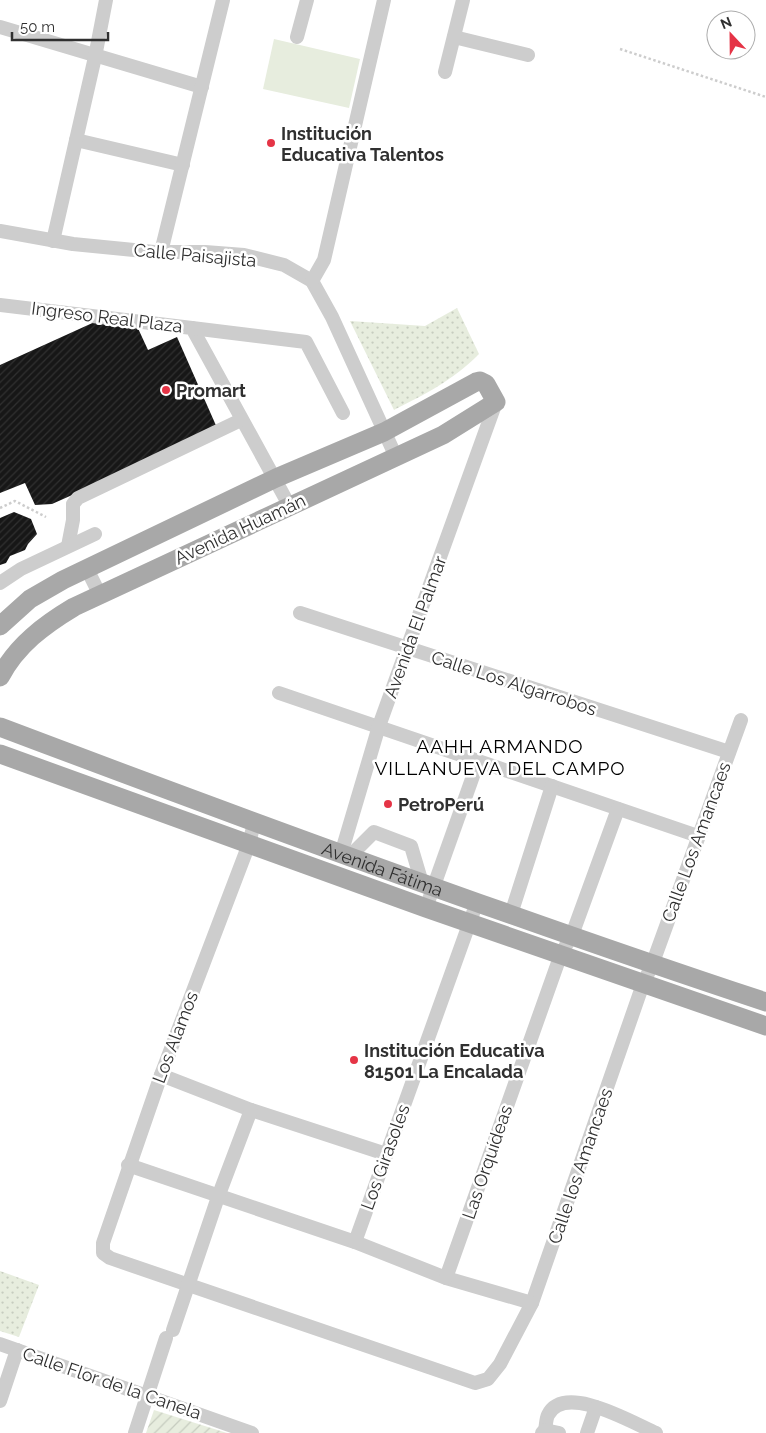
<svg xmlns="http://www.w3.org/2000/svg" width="766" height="1433" viewBox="0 0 766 1433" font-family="Raleway,sans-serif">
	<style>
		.grass { fill: url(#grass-dots) }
		.garden { fill: url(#garden-furrows) }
		.pitch { fill: #e7edde }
		.building { fill: url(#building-hatch) }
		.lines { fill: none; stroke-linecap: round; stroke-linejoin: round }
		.path { stroke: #cdcdcd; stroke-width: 2.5; stroke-dasharray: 2.5 2.5; stroke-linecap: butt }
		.minor { stroke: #cdcdcd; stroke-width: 14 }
		.major { stroke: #a8a8a8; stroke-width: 19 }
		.poi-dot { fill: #e53446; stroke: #fff; stroke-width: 2 }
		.labels { text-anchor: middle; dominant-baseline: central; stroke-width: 5; stroke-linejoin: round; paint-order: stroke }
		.poi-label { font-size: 18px; font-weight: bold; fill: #303030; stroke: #fff; text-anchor: start }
		.street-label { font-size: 18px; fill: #303030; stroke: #fff }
		.neighbourhood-label { font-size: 19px; letter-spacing: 1px; fill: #000; stroke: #fff }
	</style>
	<defs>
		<pattern id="grass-dots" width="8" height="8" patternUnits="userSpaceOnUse" patternTransform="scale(1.25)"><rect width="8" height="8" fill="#e7edde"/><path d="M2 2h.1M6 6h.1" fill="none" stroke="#c6ccbf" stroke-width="1.8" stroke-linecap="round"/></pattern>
		<pattern id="garden-furrows" width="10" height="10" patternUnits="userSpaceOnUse" patternTransform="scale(1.25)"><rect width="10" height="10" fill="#e7edde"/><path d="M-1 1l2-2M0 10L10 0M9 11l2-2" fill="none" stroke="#c6ccbf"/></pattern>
		<pattern id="building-hatch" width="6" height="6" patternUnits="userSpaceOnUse" patternTransform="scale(1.25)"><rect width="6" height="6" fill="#171717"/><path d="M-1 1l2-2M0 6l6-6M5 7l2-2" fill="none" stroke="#303030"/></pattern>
	</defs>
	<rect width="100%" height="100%" fill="#fff"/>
	<g class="grass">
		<path d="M457 308 479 354C452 381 427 393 394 410L350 321 425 326Z"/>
		<polygon points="0,1271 39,1285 19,1337 0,1331"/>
	</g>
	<polygon class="garden" points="154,1410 227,1433 146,1433"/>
	<polygon class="pitch" points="274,39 360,59 349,108 263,89"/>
	<g class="building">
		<polygon points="99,320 136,324 148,350 177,337 218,430 52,504 35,505 25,483 0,493 0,365"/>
		<polygon points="14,512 31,519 37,534 28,544 25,550 10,556 6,563 0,565 0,518"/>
	</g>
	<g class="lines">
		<g class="path">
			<polyline points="620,49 766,97"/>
			<polyline points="0,508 15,501 46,517"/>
		</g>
		<g class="minor">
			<polyline points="0,27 202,87"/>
			<polyline points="297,37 307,0"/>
			<polyline points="454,37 528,55"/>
			<polyline points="445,72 463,0"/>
			<polyline points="76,140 183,165"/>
			<polyline points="0,231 73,244 154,252 205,252 244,255 284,265 312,281 332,317 396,457"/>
			<polyline points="53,241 95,57 106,0"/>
			<polyline points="161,252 223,0"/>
			<polyline points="312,281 324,260 384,0"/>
			<polyline points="0,305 192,328 289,505"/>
			<polyline points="192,328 306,342 343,413"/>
			<polyline points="68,546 73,520 73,504 78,498 241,420"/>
			<polyline points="87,569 100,595"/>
			<polyline points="0,583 21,569 95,534"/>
			<polyline points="300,613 729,752"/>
			<polyline points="279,693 698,836"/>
			<polyline points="254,823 249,844 161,1075 103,1243 103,1253 110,1258 475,1383 488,1379 500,1364 532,1303 643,984 652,965 741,720"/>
			<polyline points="341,854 379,726 496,402"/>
			<polyline points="349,857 374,832 411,846 422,883"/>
			<polyline points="426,908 478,762"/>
			<polyline points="511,914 552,786"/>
			<polyline points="161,1075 251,1110 386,1154"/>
			<polyline points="128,1165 355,1242 446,1278 532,1303"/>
			<polyline points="355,1242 477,902"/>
			<polyline points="446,1278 561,954 572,935 618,809"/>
			<polyline points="173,1330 218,1197 251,1110"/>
			<polyline points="0,1344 252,1433"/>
			<polyline points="0,1401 17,1350"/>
			<path d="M545 1430C546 1426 546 1419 548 1415 564 1382 633 1423 656 1433"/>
			<polyline points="135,1433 166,1338"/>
			<polyline points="542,1433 545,1430 559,1433"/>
			<polyline points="587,1433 596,1407"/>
		</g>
		<g class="major">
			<path d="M0 626 30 599 63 580 276 478 384 432 476 382 480 381 486 384 496 402 443 435 74 607C44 625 17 645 0 677"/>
			<path id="s1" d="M0 727C254 823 509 917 766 1002"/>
			<polyline points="0,754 426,908 766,1026"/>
		</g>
	</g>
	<g class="poi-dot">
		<circle cx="271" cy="143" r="5"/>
		<circle cx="166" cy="390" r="5"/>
		<circle cx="388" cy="804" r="5"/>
		<circle cx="354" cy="1060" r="5"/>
	</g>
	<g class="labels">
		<g class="poi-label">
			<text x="281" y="133">Institución<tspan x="281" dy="21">Educativa Talentos</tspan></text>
			<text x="176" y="390">Promart</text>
			<text x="398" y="804">PetroPerú</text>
			<text x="364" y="1050">Institución Educativa<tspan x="364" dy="21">81501 La Encalada</tspan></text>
		</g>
		<g class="street-label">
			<text transform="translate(195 255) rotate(5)">Calle Paisajista</text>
			<text transform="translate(107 317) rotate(7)">Ingreso Real Plaza</text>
			<text transform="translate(240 529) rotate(-25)">Avenida Huamán</text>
			<text transform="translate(415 627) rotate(-70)">Avenida El Palmar</text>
			<text transform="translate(514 683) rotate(18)">Calle Los Algarrobos</text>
			<text transform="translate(696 842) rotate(-70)">Calle Los Amancaes</text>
			<text stroke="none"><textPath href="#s1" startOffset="408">Avenida Fátima</textPath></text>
			<text transform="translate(175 1037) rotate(-69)">Los Alamos</text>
			<text transform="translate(385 1157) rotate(-70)">Los Girasoles</text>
			<text transform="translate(487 1162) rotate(-71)">Las Orquídeas</text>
			<text transform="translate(580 1166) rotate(-71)">Calle los Amancaes</text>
			<text transform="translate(112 1383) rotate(19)">Calle Flor de la Canela</text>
		</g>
		<g class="neighbourhood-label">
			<text x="500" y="746">AAHH ARMANDO<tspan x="500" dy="22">VILLANUEVA DEL CAMPO</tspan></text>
		</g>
	</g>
	<g transform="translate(731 35) rotate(338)"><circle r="24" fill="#ffffff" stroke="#acacac"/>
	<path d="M0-4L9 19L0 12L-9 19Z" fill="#e53446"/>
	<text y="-8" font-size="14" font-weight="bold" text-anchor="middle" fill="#303030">N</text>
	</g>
	<path d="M12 32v8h96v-8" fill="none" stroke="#303030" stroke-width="2.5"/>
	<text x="20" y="32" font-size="15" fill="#303030" stroke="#ffffff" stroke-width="4" paint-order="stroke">50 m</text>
</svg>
